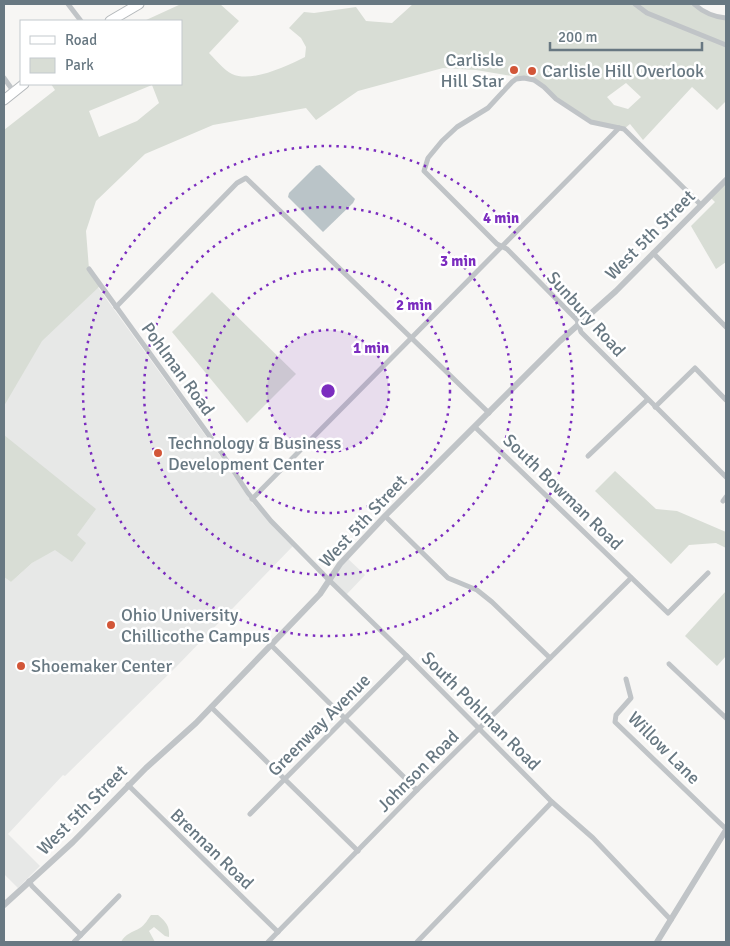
<svg xmlns="http://www.w3.org/2000/svg" width="730" height="946" viewBox="0 0 730 946" font-family="Signika,sans-serif">
	<style>
		.built { fill: #e7e8e7 }
		.green { fill: #d8ddd5; fill-rule: evenodd }
		.water { fill: #bac4c8 }
		.lines { fill: none; stroke-linecap: round; stroke-linejoin: round }
		.primary-casing { stroke: #b4b8bb; stroke-width: 11 }
		.minor { stroke: #c0c4c7; stroke-width: 5 }
		.tertiary { stroke: #c0c4c7; stroke-width: 6 }
		.primary { stroke: #fff; stroke-width: 9 }
		.ring { fill: none; stroke: #7b2cbf; stroke-width: 2.5; stroke-dasharray: 2.5 5 }
		.poi-dot { fill: #d25638; stroke: #fff; stroke-width: 2 }
		.labels { text-anchor: middle; dominant-baseline: central; stroke-width: 5; stroke-linejoin: round; paint-order: stroke }
		.poi-label { font-size: 18px; fill: #687882; stroke: #fff; text-anchor: start }
		.street-label { font-size: 18px; fill: #687882; stroke: #fff }
		.centre { fill: #7b2cbf; stroke: #fff; stroke-width: 2.5 }
		.ring-label { font-size: 15px; text-anchor: middle; font-weight: bold; fill: #7b2cbf; stroke: #fff; stroke-width: 5; stroke-linejoin: round; paint-order: stroke }
	</style>
	<rect width="100%" height="100%" fill="#f7f6f4"/>
	<g class="built">
		<polygon points="97,286 221,457 252,503 293,546 176,667 65,776 63,775 8,834 40,866 18,888 4,874 4,577 11,582 32,563 46,554 4,441 4,397 37,340"/>
		<polygon points="346,557 365,575 345,596 329,580"/>
	</g>
	<g class="green">
		<path d="M181 4H220L239 21 209 53C215 59 224 70 232 74 252 83 287 66 305 57L306 47 301 38 289 28 304 12 314 13 356 7 366 21 392 23 413 4H694L702 11 726 17V101L717 110 692 87 643 140 630 124 624 129 598 124 556 99 544 87 524 78 476 70 443 68 358 91 316 120 306 108 213 125 145 154 96 201 86 231 89 269 101 285 42 341 4 406V130L55 90 51 84H181V21H144ZM626 83 641 97 628 109 614 105 607 97ZM152 85 159 103 137 121 99 137 89 111Z"/>
		<polygon points="726,180 726,262 716,269 691,226 715,202 709,196"/>
		<polygon points="212,292 296,374 247,423 172,332"/>
		<polygon points="4,435 96,509 77,535 86,543 72,562 55,550 32,563 11,582 4,577"/>
		<polygon points="615,471 656,509 677,511 726,532 726,548 716,543 689,545 671,564 595,491"/>
		<polygon points="726,591 726,656 717,666 685,636"/>
		<path d="M151 915H158C166 922 170 926 169 937L165 936 154 927 149 931 155 942H121C125 934 133 932 140 928 145 925 148 919 151 915Z"/>
	</g>
	<polygon class="water" points="320,165 355,199 353,203 323,232 288,197 289,193 316,166"/>
	<g class="lines">
		<defs>
			<g id="primary">
				<polyline points="110,21 139,4"/>
				<polyline points="4,100 24,84"/>
			</g>
		</defs>
		<use href="#primary" class="primary-casing"/>
		<g class="minor">
			<polyline points="68,4 81,21"/>
			<polyline points="635,4 647,13 726,45"/>
			<path d="M694 4C703 12 714 17 726 18"/>
			<polyline points="4,78 14,92"/>
			<polyline points="701,205 624,129 591,122 556,99 544,87 534,80 524,78 516,79 512,82 488,108 457,127 442,141 428,158 424,171 497,244 507,249 577,320 581,332 726,477"/>
			<polyline points="653,253 726,327"/>
			<polyline points="89,269 221,452 248,493 271,521 329,580 407,656 552,802 593,838 671,920"/>
			<polyline points="116,307 237,183 246,178 489,413"/>
			<polyline points="655,407 695,368 726,400"/>
			<polyline points="475,427 668,613 708,573"/>
			<polyline points="588,456 647,400"/>
			<polyline points="252,499 619,128"/>
			<polyline points="723,501 726,497"/>
			<polyline points="385,516 448,578 477,590 492,602 550,658"/>
			<polyline points="271,645 417,790"/>
			<polyline points="669,664 726,718"/>
			<polyline points="626,679 631,698 616,715 615,722 726,829"/>
			<polyline points="211,707 358,851"/>
			<polyline points="128,785 278,932"/>
			<polyline points="250,814 407,656"/>
			<polyline points="29,881 32,886 81,935"/>
			<polyline points="74,942 119,896"/>
			<polyline points="268,942 417,790 631,578"/>
			<polyline points="417,942 552,802"/>
		</g>
		<g class="tertiary">
			<polyline points="4,905 73,842 146,768 196,723 320,594 340,564 385,516 560,341 616,291 726,180"/>
			<polyline points="657,942 726,830"/>
		</g>
		<use href="#primary" class="primary"/>
	</g>
	<circle cx="328" cy="391" r="61" fill="#7b2cbf" fill-opacity=".12"/>
	<g class="ring">
		<circle cx="328" cy="391" r="61"/>
		<circle cx="328" cy="391" r="122"/>
		<circle cx="328" cy="391" r="184"/>
		<circle cx="328" cy="391" r="245"/>
	</g>
	<g class="poi-dot">
		<circle cx="514" cy="70" r="5"/>
		<circle cx="532" cy="71" r="5"/>
		<circle cx="158" cy="453" r="5"/>
		<circle cx="111" cy="625" r="5"/>
		<circle cx="21" cy="666" r="5"/>
	</g>
	<g class="labels">
		<g class="poi-label">
			<text x="504" y="60" text-anchor="end">Carlisle<tspan x="504" dy="21">Hill Star</tspan></text>
			<text x="542" y="71">Carlisle Hill Overlook</text>
			<text x="168" y="443">Technology &amp; Business<tspan x="168" dy="21">Development Center</tspan></text>
			<text x="121" y="615">Ohio University<tspan x="121" dy="21">Chillicothe Campus</tspan></text>
			<text x="31" y="666">Shoemaker Center</text>
		</g>
		<g class="street-label">
			<text transform="translate(650 235) rotate(-45)">West 5th Street</text>
			<text transform="translate(586 314) rotate(48)">Sunbury Road</text>
			<text transform="translate(178 369) rotate(54)">Pohlman Road</text>
			<text transform="translate(563 492) rotate(44)">South Bowman Road</text>
			<text transform="translate(363 521) rotate(-47)">West 5th Street</text>
			<text transform="translate(481 711) rotate(45)">South Pohlman Road</text>
			<text transform="translate(319 725) rotate(-45)">Greenway Avenue</text>
			<text transform="translate(664 748) rotate(45)">Willow Lane</text>
			<text transform="translate(418 771) rotate(-45)">Johnson Road</text>
			<text transform="translate(82 810) rotate(-45)">West 5th Street</text>
			<text transform="translate(212 849) rotate(44)">Brennan Road</text>
		</g>
	</g>
	<circle cx="328" cy="391" r="8" class="centre"/>
	<g class="ring-label">
		<text x="501" y="223">4 min</text>
		<text x="458" y="266">3 min</text>
		<text x="414" y="310">2 min</text>
		<text x="371" y="353">1 min</text>
	</g>
	<rect width="730" height="946" fill="none" stroke="#687882" stroke-width="10"/>
	<rect x="20" y="20" width="162" height="65" fill="#ffffff" stroke="#c3c9cd"/>
	<rect x="30" y="36" width="25" height="8" fill="#ffffff" stroke="#c3c9cd"/>
	<text x="65" y="45" font-size="15" fill="#687882">Road</text>
	<rect x="30" y="58" width="25" height="15" fill="#d8ddd5" stroke="#c3c9cd"/>
	<text x="65" y="70" font-size="15" fill="#687882">Park</text>
	<path d="M550 42v8h152v-8" fill="none" stroke="#687882" stroke-width="2.5"/>
	<text x="558" y="42" font-size="15" fill="#687882" stroke="#ffffff" stroke-width="4" paint-order="stroke">200 m</text>
</svg>
